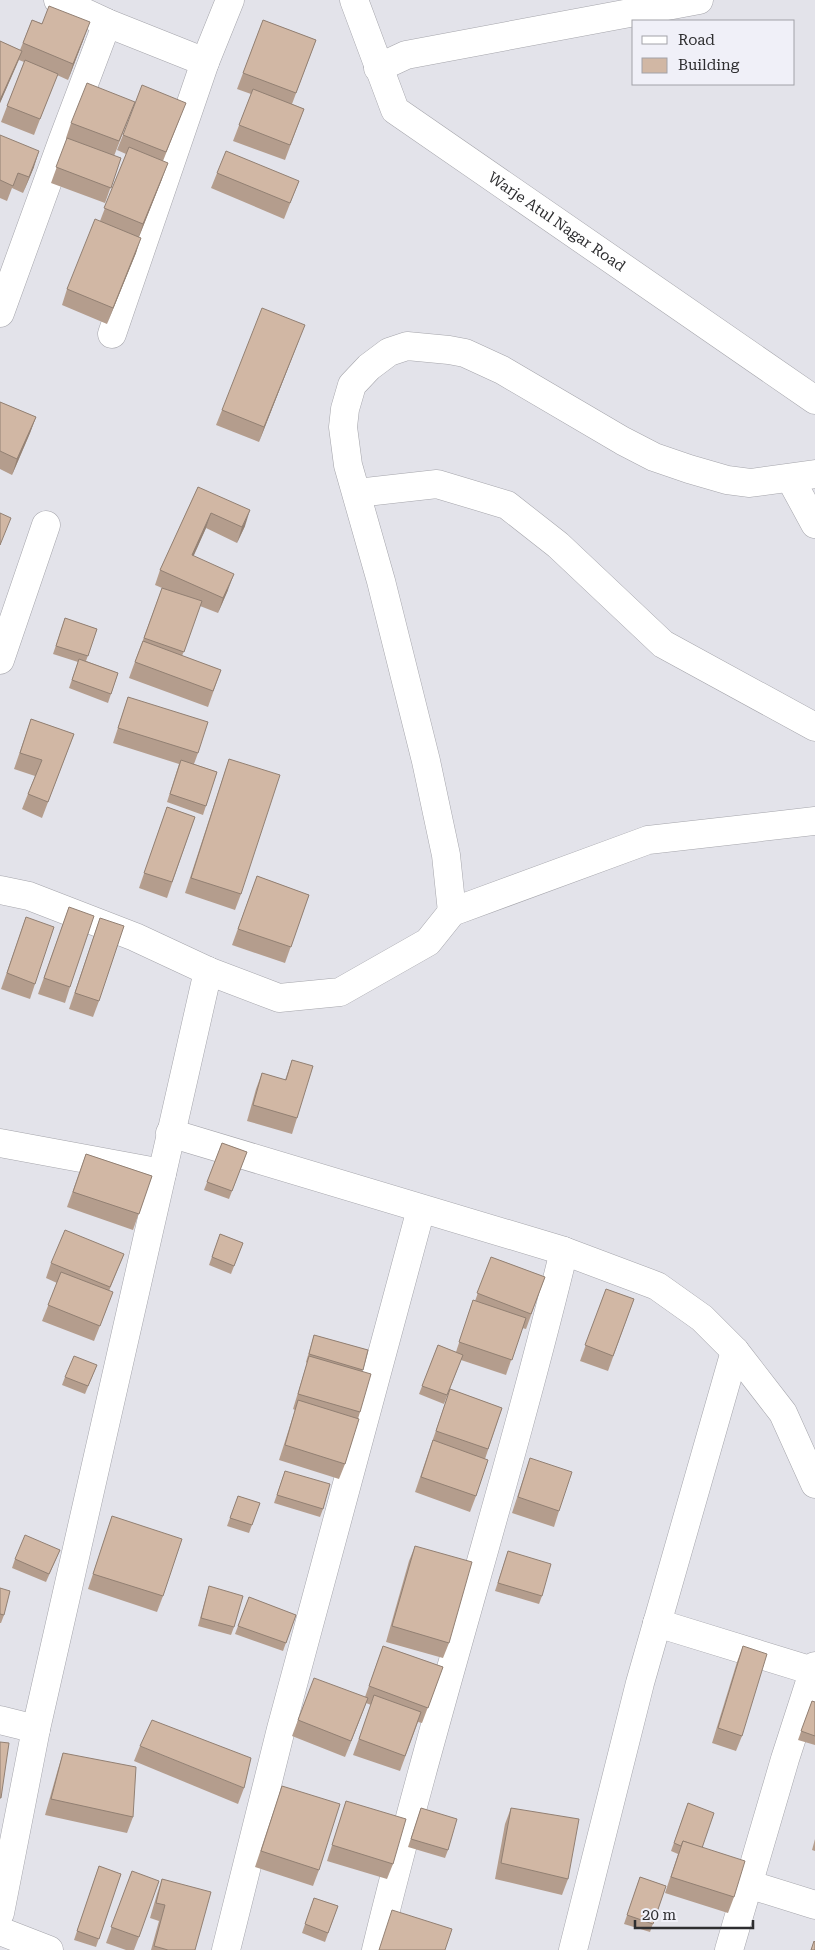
<svg xmlns="http://www.w3.org/2000/svg" width="815" height="1950" viewBox="0 0 815 1950" font-family="'Roboto Serif',serif">
	<style>
		.lines { fill: none; stroke-linecap: round; stroke-linejoin: round }
		.minor-casing { stroke: #a5a5ab; stroke-width: 29 }
		.tertiary-casing { stroke: #a5a5ab; stroke-width: 29 }
		.minor { stroke: #fff; stroke-width: 28 }
		.tertiary { stroke: #fff; stroke-width: 28 }
		.wall { fill: #b49d8d }
		.shaded-wall { fill: #928073 }
		.building { fill: #d1b7a4; stroke: #928073 }
		.labels { text-anchor: middle; dominant-baseline: central; stroke-width: 5; stroke-linejoin: round; paint-order: stroke }
		.street-label { font-size: 15px; fill: #2e2e30; stroke: #f0f0f8 }
	</style>
	<rect width="100%" height="100%" fill="#e3e3ea"/>
	<g class="lines">
		<defs>
			<g id="minor">
				<polyline points="58,0 107,23 205,62"/>
				<polyline points="378,68 406,55 699,0"/>
				<polyline points="0,313 62,142 107,23"/>
				<polyline points="112,334 205,62 230,0"/>
				<polyline points="790,478 815,524"/>
				<polyline points="357,493 437,484 507,505 558,545 663,644 815,727"/>
				<polyline points="0,660 46,525"/>
				<polyline points="0,890 29,896 135,937 208,971 279,998 340,992 428,942 452,912 648,840 815,821"/>
				<polyline points="452,912 446,855 426,761 381,581 348,465 343,427 345,409 352,385 369,367 389,352 407,346 449,350 465,353 502,370 623,441 654,457 689,469 727,480 750,483 815,474"/>
				<polyline points="170,1133 564,1251 657,1286 702,1318 735,1351 783,1413 815,1484"/>
				<polyline points="0,1143 162,1173"/>
				<polyline points="657,1623 813,1671"/>
				<polyline points="0,1720 36,1729"/>
				<polyline points="748,1884 815,1905"/>
				<polyline points="0,1913 36,1729 208,971"/>
				<polyline points="0,1931 49,1950"/>
				<polyline points="226,1950 281,1729 421,1209"/>
				<path d="M376 1950C433 1716 507 1485 564 1251"/>
				<polyline points="573,1950 640,1683 735,1351"/>
				<polyline points="729,1950 785,1759 815,1666"/>
			</g>
			<g id="tertiary">
				<path id="s1" d="M354 0 395 110 815 400"/>
			</g>
		</defs>
		<use href="#minor" class="minor-casing"/>
		<use href="#tertiary" class="tertiary-casing"/>
		<use href="#minor" class="minor"/>
		<use href="#tertiary" class="tertiary"/>
	</g>
	<g class="wall">
		<polygon points="32,20 84,38 68,80 57,75 34,135 1,122 24,62 19,60 0,103 0,41 20,50"/>
		<polygon points="263,20 316,40 292,104 304,109 285,160 233,141 251,94 237,89"/>
		<polygon points="135,102 114,156 121,158 105,203 51,183 67,139 66,138 71,123"/>
		<polygon points="180,118 163,161 162,179 139,237 136,253 107,324 62,305 67,289 100,221 126,154 117,150 123,135"/>
		<polygon points="0,135 34,167 23,193 12,188 7,201 0,198"/>
		<polygon points="217,173 299,181 284,219 211,188"/>
		<polygon points="299,340 259,442 216,425 222,410"/>
		<polygon points="0,402 36,417 30,433 12,475 0,469"/>
		<polygon points="198,487 245,526 237,543 206,528 193,556 228,590 218,613 200,606 182,656 221,670 208,707 129,678 162,588 155,585 160,570"/>
		<polygon points="65,618 97,629 86,661 118,673 108,703 69,688 78,662 53,654"/>
		<polygon points="128,697 198,753 194,764 217,772 203,815 167,802 179,764 113,743"/>
		<polygon points="31,719 74,734 42,818 22,809 35,776 14,769"/>
		<polygon points="229,759 241,894 235,910 185,893"/>
		<polygon points="167,807 195,817 167,898 139,888"/>
		<polygon points="257,876 309,895 285,963 232,945"/>
		<polygon points="69,907 70,987 65,1003 38,994"/>
		<polygon points="26,917 35,984 30,999 1,989"/>
		<polygon points="100,918 99,1001 93,1017 69,1009"/>
		<polygon points="292,1060 297,1118 292,1134 247,1121 256,1089 262,1073 285,1080"/>
		<polygon points="222,1143 247,1152 229,1199 204,1190"/>
		<polygon points="86,1154 152,1176 133,1230 67,1207"/>
		<polygon points="220,1234 243,1243 231,1274 209,1265"/>
		<polygon points="124,1254 109,1291 107,1308 94,1341 42,1321 57,1283 46,1278 51,1263"/>
		<polygon points="491,1257 545,1277 526,1329 522,1328 506,1375 461,1360 444,1404 419,1394 438,1345 456,1352 473,1300 475,1301"/>
		<polygon points="606,1289 634,1299 608,1371 580,1361"/>
		<polygon points="314,1335 368,1350 362,1371 360,1412 345,1464 339,1479 279,1460 295,1410 293,1409 307,1363 306,1362"/>
		<polygon points="97,1365 85,1394 62,1385 65,1377"/>
		<polygon points="450,1389 502,1408 485,1459 476,1496 470,1512 415,1492"/>
		<polygon points="530,1458 559,1511 554,1527 512,1513"/>
		<polygon points="285,1471 323,1509 320,1517 274,1503"/>
		<polygon points="238,1496 260,1503 249,1533 227,1526"/>
		<polygon points="112,1516 163,1596 157,1612 88,1589"/>
		<polygon points="415,1546 449,1643 443,1658 386,1642 409,1561"/>
		<polygon points="60,1550 46,1582 12,1568 15,1559"/>
		<polygon points="508,1551 542,1596 539,1604 495,1591"/>
		<polygon points="209,1586 234,1627 231,1635 198,1626"/>
		<polygon points="0,1588 4,1615 1,1623 0,1623"/>
		<polygon points="249,1597 296,1615 283,1651 235,1634"/>
		<polygon points="383,1646 443,1667 422,1723 418,1722 400,1771 353,1755 371,1705 366,1703 345,1757 292,1736 298,1720 365,1697"/>
		<polygon points="743,1646 742,1736 736,1751 712,1743 737,1662"/>
		<polygon points="812,1701 815,1702 815,1745 798,1740"/>
		<polygon points="140,1746 244,1788 238,1804 134,1761"/>
		<polygon points="63,1753 133,1817 127,1833 45,1815 58,1769"/>
		<polygon points="282,1786 319,1870 313,1886 255,1867"/>
		<polygon points="346,1801 393,1864 387,1879 327,1861"/>
		<polygon points="688,1803 702,1848 734,1897 728,1913 665,1893 678,1854 671,1851"/>
		<polygon points="421,1808 448,1850 445,1858 408,1847"/>
		<polygon points="511,1808 568,1879 562,1895 495,1879 505,1824"/>
		<polygon points="815,1839 815,1851 812,1850"/>
		<polygon points="99,1866 121,1874 96,1947 74,1940"/>
		<polygon points="132,1871 139,1937 134,1950 126,1950 106,1943"/>
		<polygon points="640,1877 666,1886 650,1932 624,1924"/>
		<polygon points="162,1879 195,1950 151,1950 159,1921 150,1918 157,1894"/>
		<polygon points="314,1898 338,1906 325,1942 302,1933"/>
	</g>
	<g class="shaded-wall">
		<polygon points="90,22 84,38 68,80 73,64"/>
		<polygon points="22,51 16,66 0,103 0,100"/>
		<polygon points="39,151 34,167 23,193 29,177"/>
		<polygon points="168,163 162,179 138,239 143,224"/>
		<polygon points="141,238 136,253 107,324 113,308"/>
		<polygon points="305,325 299,340 259,442 264,427"/>
		<polygon points="36,417 30,433 12,475 17,459"/>
		<polygon points="250,510 245,526 237,543 242,527"/>
		<polygon points="211,513 206,528 187,571 192,555"/>
		<polygon points="234,574 228,590 218,613 223,598"/>
		<polygon points="368,1698 362,1714 345,1757 351,1741"/>
	</g>
	<g class="building">
		<polygon points="49,6 90,22 73,64 23,43 32,20 42,24"/>
		<polygon points="263,20 316,40 296,93 243,73"/>
		<polygon points="0,41 22,51 0,100"/>
		<polygon points="25,60 58,74 40,119 7,106"/>
		<polygon points="87,83 135,102 119,141 71,123"/>
		<polygon points="142,85 186,103 166,152 123,135"/>
		<polygon points="253,89 304,109 290,145 239,125"/>
		<polygon points="0,135 39,151 29,177 18,173 13,186 0,180"/>
		<polygon points="67,138 121,158 111,188 56,167"/>
		<polygon points="129,147 168,163 143,224 104,208"/>
		<polygon points="226,151 299,181 290,203 217,173"/>
		<polygon points="95,219 141,238 113,308 67,289"/>
		<polygon points="262,308 305,325 264,427 222,410"/>
		<polygon points="0,402 36,417 17,459 0,451"/>
		<polygon points="198,487 250,510 242,527 211,513 192,555 234,574 223,598 160,570"/>
		<polygon points="0,513 11,518 0,545"/>
		<polygon points="162,588 202,601 184,652 144,638"/>
		<polygon points="65,618 97,629 88,656 56,646"/>
		<polygon points="143,641 221,670 213,691 135,662"/>
		<polygon points="79,659 118,673 111,694 72,680"/>
		<polygon points="128,697 208,722 198,753 118,728"/>
		<polygon points="31,719 74,734 48,802 28,794 42,760 20,753"/>
		<polygon points="229,759 280,775 241,894 191,878"/>
		<polygon points="181,760 217,772 206,806 170,794"/>
		<polygon points="167,807 195,817 172,882 144,873"/>
		<polygon points="257,876 309,895 291,947 238,929"/>
		<polygon points="69,907 94,916 70,987 44,978"/>
		<polygon points="26,917 54,927 35,984 7,973"/>
		<polygon points="100,918 124,926 99,1001 75,993"/>
		<polygon points="292,1060 313,1066 297,1118 253,1105 262,1073 286,1080"/>
		<polygon points="222,1143 247,1152 232,1191 207,1182"/>
		<polygon points="86,1154 152,1176 139,1214 73,1192"/>
		<polygon points="65,1230 124,1254 110,1287 51,1263"/>
		<polygon points="220,1234 243,1243 234,1266 212,1257"/>
		<polygon points="491,1257 545,1277 531,1314 477,1293"/>
		<polygon points="61,1272 113,1292 100,1326 48,1305"/>
		<polygon points="606,1289 634,1299 613,1356 585,1345"/>
		<polygon points="473,1300 526,1318 512,1360 459,1342"/>
		<polygon points="314,1335 368,1350 363,1370 309,1354"/>
		<polygon points="438,1345 463,1355 447,1395 422,1386"/>
		<polygon points="74,1356 97,1365 88,1386 65,1377"/>
		<polygon points="309,1356 371,1374 360,1412 298,1394"/>
		<polygon points="450,1389 502,1408 488,1449 436,1431"/>
		<polygon points="298,1400 359,1419 345,1464 285,1445"/>
		<polygon points="433,1440 488,1460 476,1496 421,1477"/>
		<polygon points="530,1458 572,1472 559,1511 518,1497"/>
		<polygon points="285,1471 330,1484 323,1509 277,1495"/>
		<polygon points="238,1496 260,1503 252,1525 230,1518"/>
		<polygon points="112,1516 182,1539 163,1596 93,1574"/>
		<polygon points="25,1535 60,1550 49,1574 15,1559"/>
		<polygon points="415,1546 472,1562 449,1643 392,1626"/>
		<polygon points="508,1551 551,1564 542,1596 498,1583"/>
		<polygon points="209,1586 243,1596 234,1627 201,1618"/>
		<polygon points="0,1588 10,1591 4,1615 0,1614"/>
		<polygon points="249,1597 296,1615 286,1643 238,1626"/>
		<polygon points="383,1646 443,1667 428,1708 369,1686"/>
		<polygon points="743,1646 767,1654 742,1736 718,1728"/>
		<polygon points="314,1678 368,1698 351,1741 298,1720"/>
		<polygon points="374,1695 421,1712 405,1756 359,1739"/>
		<polygon points="812,1701 815,1702 815,1736 801,1731"/>
		<polygon points="152,1720 251,1758 244,1788 140,1746"/>
		<polygon points="0,1742 9,1743 1,1798 0,1798"/>
		<polygon points="63,1753 136,1767 133,1817 51,1799"/>
		<polygon points="282,1786 340,1804 319,1870 261,1851"/>
		<polygon points="346,1801 406,1819 393,1864 332,1845"/>
		<polygon points="688,1803 714,1813 702,1848 683,1841 681,1846 674,1843"/>
		<polygon points="421,1808 457,1819 448,1850 411,1839"/>
		<polygon points="511,1808 579,1819 568,1879 501,1863"/>
		<polygon points="683,1841 745,1861 734,1897 671,1877"/>
		<polygon points="99,1866 121,1874 99,1939 77,1931"/>
		<polygon points="132,1871 159,1881 139,1937 111,1927"/>
		<polygon points="640,1877 666,1886 653,1924 627,1915"/>
		<polygon points="162,1879 211,1892 195,1950 168,1950 154,1946 165,1905 156,1903"/>
		<polygon points="314,1898 338,1906 328,1933 305,1924"/>
		<polygon points="392,1910 452,1929 445,1950 379,1950"/>
		<polygon points="814,1941 815,1942 815,1950 811,1950"/>
	</g>
	<g class="labels">
		<g class="street-label">
			<text stroke="none"><textPath href="#s1" startOffset="314">Warje Atul Nagar Road</textPath></text>
		</g>
	</g>
	<rect x="632" y="20" width="162" height="65" fill="#f0f0f8" stroke="#a2a2a8"/>
	<rect x="642" y="36" width="25" height="8" fill="#ffffff" stroke="#a2a2a8"/>
	<text x="678" y="45" font-size="15" fill="#2e2e30">Road</text>
	<rect x="642" y="58" width="25" height="15" fill="#d1b7a4" stroke="#a2a2a8"/>
	<text x="678" y="70" font-size="15" fill="#2e2e30">Building</text>
	<path d="M635 1920v8h118v-8" fill="none" stroke="#2e2e30" stroke-width="2.5"/>
	<text x="642" y="1920" font-size="15" fill="#2e2e30" stroke="#f0f0f8" stroke-width="4" paint-order="stroke">20 m</text>
</svg>
